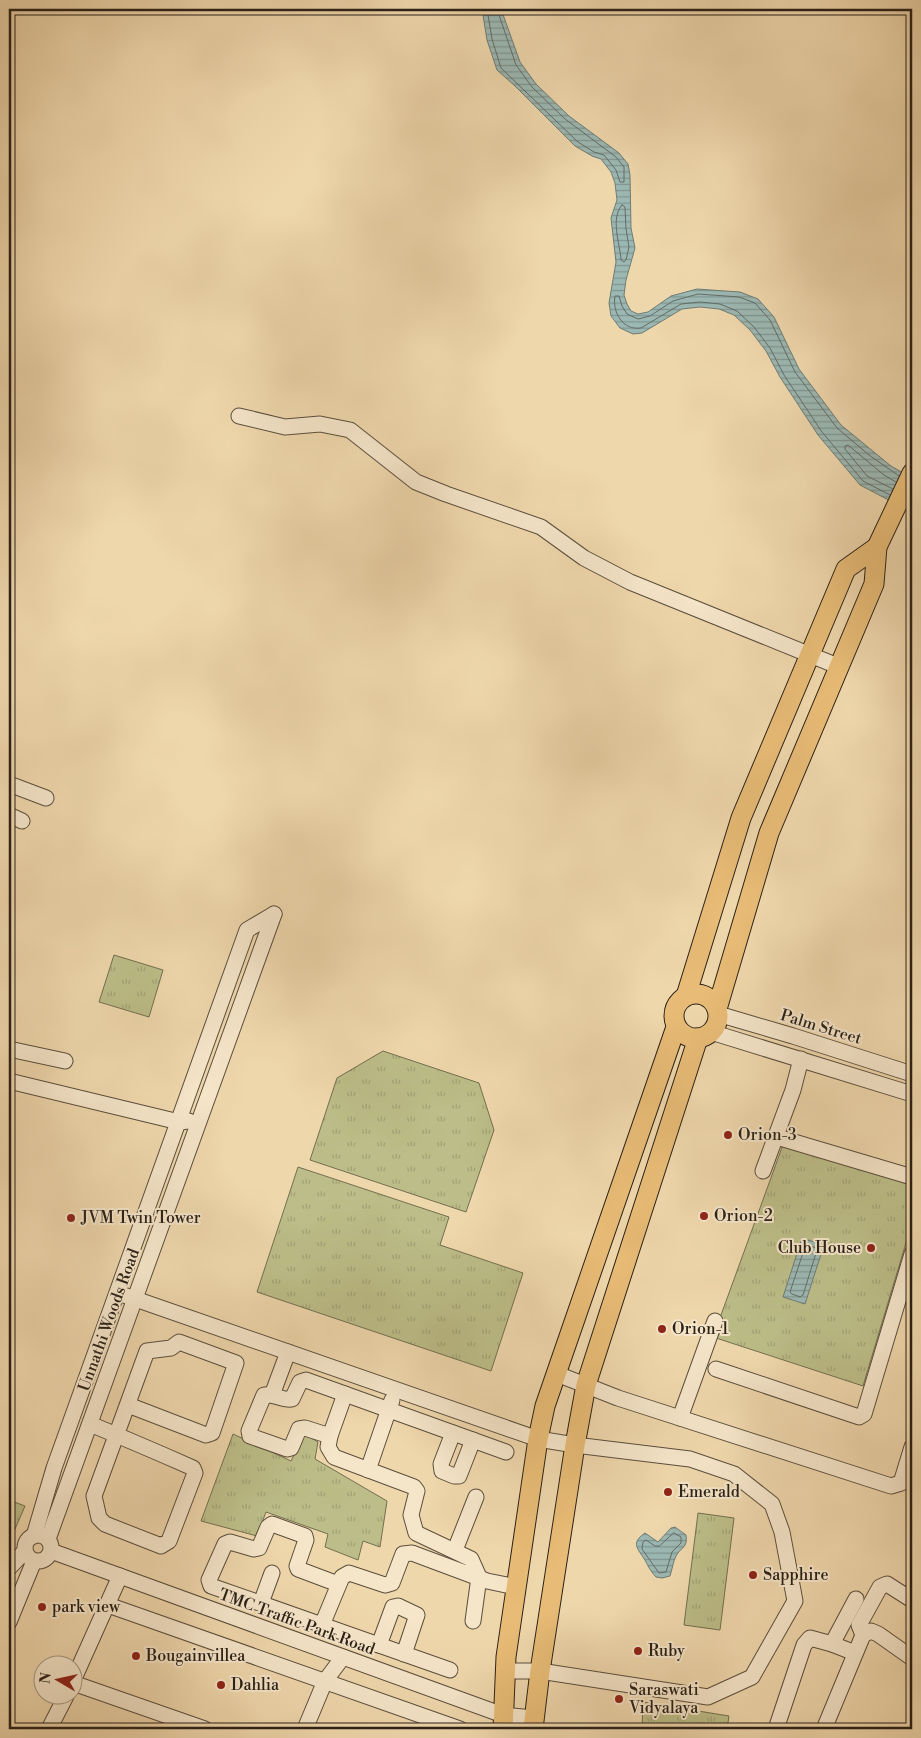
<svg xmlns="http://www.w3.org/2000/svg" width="921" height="1738" viewBox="0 0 921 1738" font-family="'Libre Bodoni',serif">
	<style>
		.park { fill: url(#park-tufts); stroke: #736f50 }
		.water { fill: url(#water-rules); stroke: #6e7c75 }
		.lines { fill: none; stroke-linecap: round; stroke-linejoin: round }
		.shore { stroke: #636c66; stroke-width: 1 }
		.minor-casing { stroke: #5b4e3d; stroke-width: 17 }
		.major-casing { stroke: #2a2118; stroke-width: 21 }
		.minor { stroke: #f5e5c9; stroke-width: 15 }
		.major { stroke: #e8bc76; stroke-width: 19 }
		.poi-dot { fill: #8f2418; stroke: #f5e5c9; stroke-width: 2 }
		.labels { text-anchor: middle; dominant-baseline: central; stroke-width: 4; stroke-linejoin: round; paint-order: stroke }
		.street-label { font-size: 16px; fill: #2a2118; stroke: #f5e5c9 }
		.poi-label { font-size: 16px; fill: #2a2118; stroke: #f5e5c9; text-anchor: start }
	</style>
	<defs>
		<pattern id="park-tufts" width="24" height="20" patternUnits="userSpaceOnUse" patternTransform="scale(1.25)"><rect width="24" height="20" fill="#bcbd88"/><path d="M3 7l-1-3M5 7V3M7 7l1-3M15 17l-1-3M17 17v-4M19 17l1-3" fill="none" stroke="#a2a275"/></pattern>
		<pattern id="water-rules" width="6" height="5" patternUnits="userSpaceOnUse" patternTransform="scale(1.25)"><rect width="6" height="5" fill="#9cb8b3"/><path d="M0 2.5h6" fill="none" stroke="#7f9591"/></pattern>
	</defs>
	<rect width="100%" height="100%" fill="#efd7ac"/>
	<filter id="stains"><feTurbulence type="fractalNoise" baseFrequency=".004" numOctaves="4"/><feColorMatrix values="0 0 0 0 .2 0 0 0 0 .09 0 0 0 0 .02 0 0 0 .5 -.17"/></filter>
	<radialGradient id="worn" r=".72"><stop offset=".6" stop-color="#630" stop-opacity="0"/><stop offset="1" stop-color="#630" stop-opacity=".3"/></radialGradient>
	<g class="park">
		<polygon points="114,955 163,970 149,1017 99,1002"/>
		<polygon points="383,1051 479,1083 494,1130 466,1212 310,1160 337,1078"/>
		<polygon points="784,1142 912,1183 912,1223 863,1386 713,1337"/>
		<polygon points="298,1167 449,1217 440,1245 523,1273 491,1371 257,1292"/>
		<polygon points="233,1434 291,1461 304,1434 318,1442 315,1459 387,1501 380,1547 363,1541 358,1560 325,1547 328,1534 266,1512 257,1536 201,1521"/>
		<polygon points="9,1500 25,1506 9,1543"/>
		<polygon points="698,1513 734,1518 720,1630 684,1625"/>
		<polygon points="643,1702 729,1716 727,1729 642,1729"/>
	</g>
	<g class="water">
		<polygon points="482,9 501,9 520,62 536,84 569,116 619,153 628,164 630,175 631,228 635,248 626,280 624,295 627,304 631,311 638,314 648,312 671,296 697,289 740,292 758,299 774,317 799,369 841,425 891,466 912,478 912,510 900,506 860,485 818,435 780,377 766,351 750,330 734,315 719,309 700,307 682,309 642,333 633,334 620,328 611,316 609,303 616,262 611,218 617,200 615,183 611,172 601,159 592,156 575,146 515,86 497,70 487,40"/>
		<polygon points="802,1238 824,1245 805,1304 783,1297"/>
		<path d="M675 1527 686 1535C688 1548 681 1547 676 1556 673 1562 672 1570 670 1576L662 1578 656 1577C651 1572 648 1566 645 1560 638 1549 630 1543 645 1533L658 1542 671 1528Z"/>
	</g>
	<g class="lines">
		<g class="shore">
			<polyline points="487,9 492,39 501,68 578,142 594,152 604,155 616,170 620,182 624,182 624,167 616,157 565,119 532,87 516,65 497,9"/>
			<path d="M622 205 625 207 626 229 629 247 626 260 624 262 621 260C620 244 610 218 622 205Z"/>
			<polyline points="893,489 867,476 845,449 845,446 848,445 884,475 896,482"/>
			<path d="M890 495 863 481 822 432 784 375 770 348 754 327 737 311 720 304 700 302 681 304 641 328C623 331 612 312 615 296H619L622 306 627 314 638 319 650 316 673 301 698 294 739 297 755 303 770 320 795 372 837 428 869 455 899 476"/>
			<polygon points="807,1245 816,1248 817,1250 803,1295 800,1297 792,1294 790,1292 805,1247"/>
			<polygon points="674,1533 681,1537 681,1543 672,1552 666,1572 659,1573 642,1549 643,1542 646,1540 655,1546 659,1546"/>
		</g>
		<defs>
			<g id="minor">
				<polyline points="239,416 285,427 320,424 350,430 416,482 446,494 541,527 584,558 630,582 840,667"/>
				<polyline points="9,784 46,798"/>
				<polyline points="9,815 22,821"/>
				<polyline points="718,1014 793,1036 912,1074"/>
				<polyline points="711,1032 912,1094"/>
				<polyline points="9,1049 65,1061"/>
				<polyline points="9,1081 179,1122 189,1121"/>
				<polyline points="777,1137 912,1177"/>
				<polyline points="763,1171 793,1090 801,1059"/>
				<polyline points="118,1293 538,1439 575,1445 690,1459 734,1474 772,1504 782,1532 795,1601 752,1677 708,1697 540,1671 505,1671"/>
				<polyline points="716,1369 859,1417 864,1414 912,1254"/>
				<polyline points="557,1374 618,1398 891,1486 901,1483 912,1447"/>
				<polyline points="272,1395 288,1352"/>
				<polyline points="680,1418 715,1321"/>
				<path d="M90 1424C124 1438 159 1453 193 1468L195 1473 169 1541 161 1546 105 1524 99 1518 94 1496 147 1351 171 1348 179 1342 236 1363 212 1433 206 1435 128 1405"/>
				<polyline points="453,1433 441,1464 442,1471 454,1476 459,1476 473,1440"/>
				<polyline points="330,1436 345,1394"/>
				<polyline points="368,1470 392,1400"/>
				<circle cx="38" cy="1548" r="13"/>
				<polyline points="34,1536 54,1468 247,930 274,914"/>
				<polyline points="48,1539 274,914"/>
				<polyline points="455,1550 476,1497"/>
				<polyline points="51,1551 503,1715 533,1718"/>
				<polyline points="9,1568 25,1551"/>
				<polyline points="338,1584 298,1569 297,1566 306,1540 305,1536 272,1524 268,1527 259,1548 254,1549 230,1542 225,1544 209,1580 211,1586 322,1625 342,1577 349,1573 385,1585 392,1583 403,1554 412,1553 487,1581 516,1587"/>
				<polyline points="261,1603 272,1573"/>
				<polyline points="108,1605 460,1729"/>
				<path d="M473 1621 479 1577 471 1559 416 1533 411 1515 417 1491 414 1487 334 1457 328 1447 330 1436 305 1428 299 1429 291 1448 287 1449 250 1436 249 1431 264 1395C274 1393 282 1401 292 1399L300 1382 306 1380 506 1452"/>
				<polyline points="9,1622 34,1561"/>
				<polyline points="322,1625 450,1670"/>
				<polyline points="863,1635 859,1625 880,1587 887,1584 912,1600"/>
				<polyline points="832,1644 856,1599"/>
				<polyline points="379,1645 393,1607 398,1606 417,1615 404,1654"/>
				<polyline points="72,1683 120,1576"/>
				<polyline points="73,1683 205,1729"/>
				<polyline points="49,1729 66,1696"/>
				<polyline points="305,1729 325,1681 343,1657"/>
				<polyline points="776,1729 804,1645 810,1638 832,1644 855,1653"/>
				<polyline points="824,1729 863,1635 871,1631 878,1634 912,1658"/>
			</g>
			<g id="major">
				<circle cx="696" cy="1016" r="22"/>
				<polyline points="686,996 741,818 846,569 877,547"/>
				<polyline points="717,1009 769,833 874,584 877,547 912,473"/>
				<polyline points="503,1729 506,1657 538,1439 545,1406 676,1027"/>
				<polyline points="533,1729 540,1671 575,1445 586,1385 698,1038"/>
			</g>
		</defs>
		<use href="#minor" class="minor-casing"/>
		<use href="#major" class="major-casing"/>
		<use href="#minor" class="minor"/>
		<use href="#major" class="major"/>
	</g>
	<g class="poi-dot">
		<circle cx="728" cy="1135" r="5"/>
		<circle cx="704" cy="1216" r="5"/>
		<circle cx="71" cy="1218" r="5"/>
		<circle cx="871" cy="1248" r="5"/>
		<circle cx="662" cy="1329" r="5"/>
		<circle cx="668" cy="1492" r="5"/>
		<circle cx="753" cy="1575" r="5"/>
		<circle cx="42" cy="1607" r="5"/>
		<circle cx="638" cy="1651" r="5"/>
		<circle cx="136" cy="1656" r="5"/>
		<circle cx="221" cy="1685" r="5"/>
		<circle cx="619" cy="1699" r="5"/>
	</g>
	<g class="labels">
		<g class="street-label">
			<text transform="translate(821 1027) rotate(17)">Palm Street</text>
			<text transform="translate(109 1320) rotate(-70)">Unnathi Woods Road</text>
			<text transform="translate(297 1622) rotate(20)">TMC Traffic Park Road</text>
		</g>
		<g class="poi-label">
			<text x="738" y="1135">Orion-3</text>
			<text x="714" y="1216">Orion-2</text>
			<text x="81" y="1218">JVM Twin Tower</text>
			<text x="861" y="1248" text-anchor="end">Club House</text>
			<text x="672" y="1329">Orion-1</text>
			<text x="678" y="1492">Emerald</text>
			<text x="763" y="1575">Sapphire</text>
			<text x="52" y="1607">park view</text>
			<text x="648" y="1651">Ruby</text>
			<text x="146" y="1656">Bougainvillea</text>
			<text x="231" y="1685">Dahlia</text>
			<text x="629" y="1690">Saraswati<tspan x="629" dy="18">Vidyalaya</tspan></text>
		</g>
	</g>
	<rect width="921" height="1738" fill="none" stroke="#efd7ac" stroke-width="30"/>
	<rect x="10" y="10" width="901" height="1718" fill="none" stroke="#2a2118" stroke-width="2.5"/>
	<rect x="15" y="15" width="891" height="1708" fill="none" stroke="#2a2118"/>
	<g transform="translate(58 1680) rotate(279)"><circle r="24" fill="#f5e5c9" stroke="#a49782"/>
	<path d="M0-4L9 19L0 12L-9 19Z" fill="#8f2418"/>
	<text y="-8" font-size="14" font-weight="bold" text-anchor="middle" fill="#2a2118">N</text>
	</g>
	<rect width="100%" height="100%" filter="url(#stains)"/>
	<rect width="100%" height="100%" fill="url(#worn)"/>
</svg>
